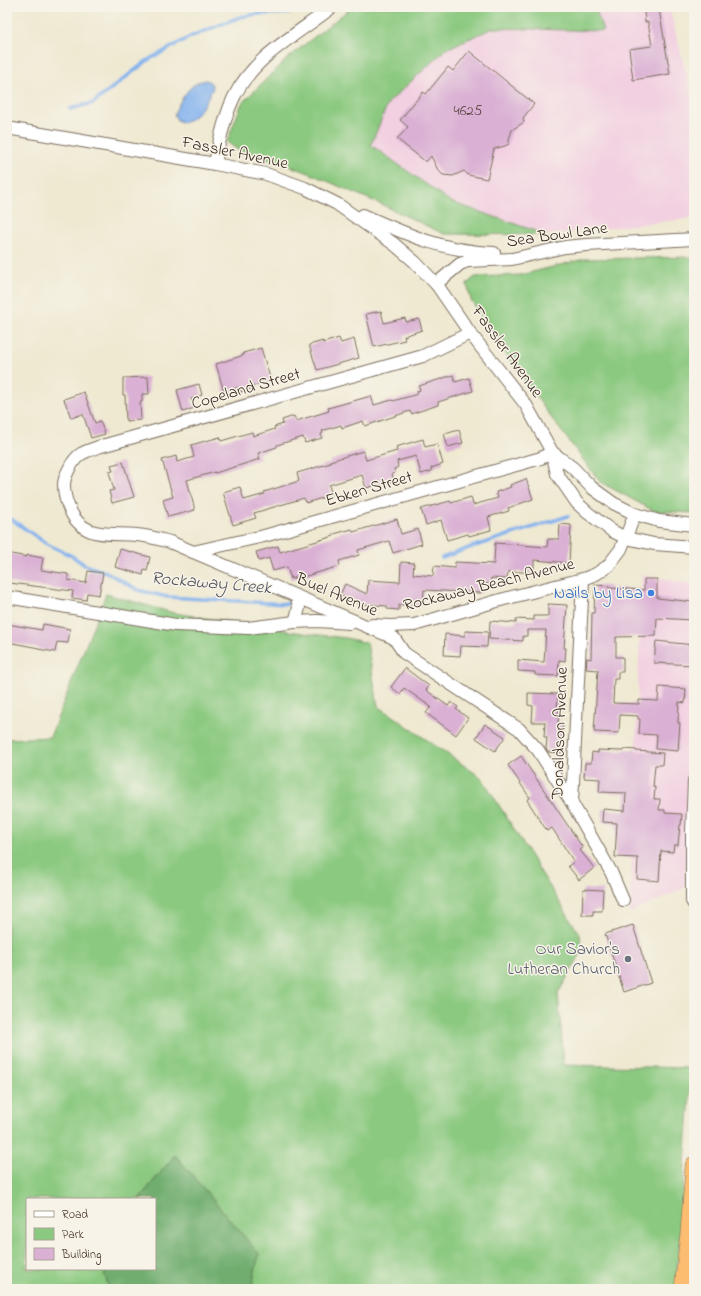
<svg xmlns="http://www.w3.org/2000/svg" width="701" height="1296" viewBox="0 0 701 1296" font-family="'Indie Flower',sans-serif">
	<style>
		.built { fill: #f2cfe1 }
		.green { fill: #8bc980; stroke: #637a4f }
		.forest { fill: #70ad6e; stroke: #566c46 }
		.water { fill: #83b2ee; stroke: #5f6e86 }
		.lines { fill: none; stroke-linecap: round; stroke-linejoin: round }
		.stream { stroke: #83b2ee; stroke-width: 3.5 }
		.building { fill: #dab0d4 }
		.minor-casing { stroke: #7a6d5d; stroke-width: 14 }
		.highway-casing { stroke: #7a6d5d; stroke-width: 18 }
		.minor { stroke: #fff; stroke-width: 12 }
		.highway { stroke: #fcbd6f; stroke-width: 17 }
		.shop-dot { fill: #3f7fe0; stroke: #f7f3e8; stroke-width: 1.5 }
		.worship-dot { fill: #6b7280; stroke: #f7f3e8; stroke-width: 1.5 }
		.labels { text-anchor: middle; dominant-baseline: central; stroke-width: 3; stroke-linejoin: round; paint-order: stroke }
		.number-label { font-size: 15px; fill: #634c4c }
		.street-label { font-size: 17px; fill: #3b2a1e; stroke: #f7f3e8 }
		.shop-label { font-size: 17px; fill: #366cbe; stroke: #f7f3e8; text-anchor: end }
		.worship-label { font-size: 17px; fill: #5b616d; stroke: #f7f3e8; text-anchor: end }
		.water-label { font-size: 18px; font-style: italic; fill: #51535c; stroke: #f7f3e8 }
	</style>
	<rect width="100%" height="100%" fill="#f7f3e8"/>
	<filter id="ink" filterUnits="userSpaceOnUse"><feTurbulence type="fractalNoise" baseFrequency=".025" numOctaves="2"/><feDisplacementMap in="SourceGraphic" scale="8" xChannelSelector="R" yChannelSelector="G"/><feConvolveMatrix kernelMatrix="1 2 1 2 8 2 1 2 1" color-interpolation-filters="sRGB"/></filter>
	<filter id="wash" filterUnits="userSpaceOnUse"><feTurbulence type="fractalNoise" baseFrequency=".012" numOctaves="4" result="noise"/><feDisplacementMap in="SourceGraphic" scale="16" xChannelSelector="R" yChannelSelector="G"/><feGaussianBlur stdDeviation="0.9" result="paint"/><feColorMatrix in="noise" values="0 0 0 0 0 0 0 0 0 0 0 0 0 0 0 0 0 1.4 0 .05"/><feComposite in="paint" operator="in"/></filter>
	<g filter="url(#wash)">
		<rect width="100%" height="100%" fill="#efe9d1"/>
		<g class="built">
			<polygon points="595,7 669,7 694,104 694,218 547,235 451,202 370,145 388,103 446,49 493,28 602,31"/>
			<polygon points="642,575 694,584 694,659 685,888 630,913"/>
		</g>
		<g class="green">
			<polygon points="352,7 595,7 603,31 493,28 446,49 388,103 371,145 451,202 547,235 444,234 385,206 304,171 238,150 227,142 242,103 289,57"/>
			<polygon points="694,257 694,513 654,511 600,482 547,412 506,354 471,300 467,284 475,277 521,275 584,259"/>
			<polygon points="106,594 174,613 302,633 346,638 367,643 378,706 482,778 580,935 583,950 558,993 564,1065 692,1068 676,1289 251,1289 259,1254 175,1155 139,1199 27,1199 27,1269 103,1269 109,1289 7,1289 7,739 50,737"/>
		</g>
		<polygon class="forest" points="175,1155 259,1254 251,1289 109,1289 103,1269 155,1269 155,1199 139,1199"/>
		<path class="water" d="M207 80 211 83 213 88C206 102 198 118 183 123L177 120 174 114C180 101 190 81 207 80Z"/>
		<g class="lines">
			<g class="stream">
				<polyline points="70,109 93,103 148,60 192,36 240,17 258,14 289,13"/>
				<polyline points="7,519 11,519 47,544 72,556 85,565 106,572 138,590 167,597 288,604"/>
				<polyline points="442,558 469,548 568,516"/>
			</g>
		</g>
		<g id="blocks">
			<g class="building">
				<polygon points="659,9 670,74 633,80 629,49 652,46 648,22 645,22 644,12"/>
				<polygon points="469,51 534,104 523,118 524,122 512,130 509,139 509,144 505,146 494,149 487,179 468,175 464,171 453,176 443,175 438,170 431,156 426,162 397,139 408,127 400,120 423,92 426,94 448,67 453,71"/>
				<polygon points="381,311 384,323 405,318 406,322 419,319 422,330 404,336 405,340 374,347 366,314"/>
				<polygon points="339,338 341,343 354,339 359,358 317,370 309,345 323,341 323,343"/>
				<polygon points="261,348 271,381 253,386 253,388 241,392 239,387 224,392 216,364 244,355 243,353"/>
				<polygon points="453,375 455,382 469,378 473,391 438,402 438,405 411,414 410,411 365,426 363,421 342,428 341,425 322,431 323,433 321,434 322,438 305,443 303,437 277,445 277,447 258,453 260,459 215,473 215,472 187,480 195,510 168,517 163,500 173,497 162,460 176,456 177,462 194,457 191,445 220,437 221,441 252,432 253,436 275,429 274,427 283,424 282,420 294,416 296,421 329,411 328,408 371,396 374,405 392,400 393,401 418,394 417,391 420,390 419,386"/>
				<polygon points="148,377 149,394 142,394 142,402 140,402 141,420 126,421 125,395 123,395 123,378"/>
				<polygon points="199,384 202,395 191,399 194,408 183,412 177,390"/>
				<polygon points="84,392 95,423 100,421 105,434 91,438 83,414 71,418 64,399"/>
				<polygon points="459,430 463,443 448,447 444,434"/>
				<polygon points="423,439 425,447 437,444 443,464 431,468 432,471 421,474 416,456 397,461 398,467 394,469 395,473 392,474 394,481 366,488 362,475 329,485 332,495 306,503 304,498 254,513 256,518 233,525 223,492 240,487 244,500 265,494 264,492 299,481 297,473 331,463 330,461 363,451 366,460 397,451 396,447"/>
				<polygon points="123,462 134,497 112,503 109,491 114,490 109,472 113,471 111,465"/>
				<polygon points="526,479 533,499 508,508 509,511 488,517 491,530 469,536 468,534 447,540 441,520 426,525 421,509 450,501 451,503 471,497 473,505 498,498 496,492 511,487 510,485"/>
				<polygon points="397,519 401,534 418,529 422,544 393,553 389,541 358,550 359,555 339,561 340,566 303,577 303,576 291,579 287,567 273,571 269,558 259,561 256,552 278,546 280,552 334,536 334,534 352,529 353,532"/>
				<polygon points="560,524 571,525 569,563 534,560 534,572 508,572 507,579 491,578 490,584 482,583 481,593 424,590 423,605 399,605 399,610 387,609 387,606 359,604 340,595 345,584 367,594 368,580 400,582 401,562 414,563 413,574 433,576 434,566 455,568 455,562 494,564 495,543 547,547 548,539 559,539"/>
				<polygon points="120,549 150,557 147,571 144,570 143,575 115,567"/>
				<polygon points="7,553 27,557 27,555 43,558 41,570 68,574 68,580 86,583 88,571 103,573 99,595 87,593 86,600 72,598 73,591 10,583 10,581 7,580"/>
				<polygon points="644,579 657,579 657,598 694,602 692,620 657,618 656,636 616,637 616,657 623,657 623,672 618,672 618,679 614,679 613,703 639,704 639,700 658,701 659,687 686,689 685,703 679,702 678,723 680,723 678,751 656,749 657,735 639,734 640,719 638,719 638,716 620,715 619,733 594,732 598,670 586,669 587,658 591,659 592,613 594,613 595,585 609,586 609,588 644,590"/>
				<polygon points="548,604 567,605 564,648 566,648 565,661 559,660 558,676 535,675 535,672 518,671 518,660 544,662 546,630 527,630 527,636 523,636 523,641 489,639 490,621 516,623 516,619 534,620 534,616 548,616"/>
				<polygon points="7,624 42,630 43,624 70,629 68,643 57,642 55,652 38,649 39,648 7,642"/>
				<polygon points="465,631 488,632 487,647 461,646 460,656 444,655 445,634 465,636"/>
				<polygon points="656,641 694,645 693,665 654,663"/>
				<polygon points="405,668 429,686 426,690 448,706 451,702 458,707 456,709 468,718 456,735 426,713 431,707 404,688 400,694 391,687"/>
				<polygon points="528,693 558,694 557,709 559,709 558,725 563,726 561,753 548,752 546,749 547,737 544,737 545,722 532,722 533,706 528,705"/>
				<polygon points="485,724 505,737 495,751 476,738"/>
				<polygon points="624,749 636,750 636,751 663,753 662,765 655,765 653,787 655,787 654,799 660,799 659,810 665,810 665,813 682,814 681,825 680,825 678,845 674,845 673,852 661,851 659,881 637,879 638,858 615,857 617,823 602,822 603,809 625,811 626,793 599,792 600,779 584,778 585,763 591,763 592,752 598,753 598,750 623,751"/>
				<polygon points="521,756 583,848 580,850 594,868 579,880 568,866 574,862 552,828 547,831 527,800 530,798 508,765"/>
				<polygon points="583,889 603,890 602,911 593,911 593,915 582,915"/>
				<polygon points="633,925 651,983 624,992 605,934"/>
			</g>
		</g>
	</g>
	<g filter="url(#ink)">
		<use href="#blocks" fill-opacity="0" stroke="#7a6d5d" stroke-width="1"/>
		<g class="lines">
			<defs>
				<g id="minor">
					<polyline points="7,128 215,164 266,174 305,188 337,204 394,244 415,262 437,285 470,333 526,405 552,452 557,474 577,503 588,513 612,531 626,538 654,544 694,547"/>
					<path d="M215 164C219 141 224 118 234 97 254 56 298 34 332 7"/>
					<path d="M363 215C408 235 443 251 494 253"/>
					<polyline points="436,284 460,264 468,261 512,259 565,247 586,245 694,239"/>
					<path d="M470 333 423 356 98 447C93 449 86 451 81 454 73 459 64 476 64 485 64 493 66 501 69 508 83 541 109 532 137 535 149 536 159 539 170 542L394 638 404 653 519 729 538 750 572 803 611 872 623 900"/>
					<polyline points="552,452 573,468 591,487 613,503 635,514 659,521 694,525"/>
					<polyline points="193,552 264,536 541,458 552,452"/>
					<polyline points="7,597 176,625 248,628 295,622 317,621 350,623"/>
					<polyline points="295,622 299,608 297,597"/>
					<polyline points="372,625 390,626 414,625 504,599 583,579 596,574 608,566 621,549 635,514"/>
					<polyline points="694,781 692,831 692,901 694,904"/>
					<polyline points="572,803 583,579"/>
				</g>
				<polyline id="highway" points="683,1289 689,1233 694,1165"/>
			</defs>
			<use href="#minor" class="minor-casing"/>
			<use href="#highway" class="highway-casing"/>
			<use href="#minor" class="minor"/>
			<use href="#highway" class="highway"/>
		</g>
	</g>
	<circle class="shop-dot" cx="651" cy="593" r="4"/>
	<circle class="worship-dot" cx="628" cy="959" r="4"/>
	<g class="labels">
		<g class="number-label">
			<text x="468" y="111">4625</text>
		</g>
		<g class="street-label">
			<text transform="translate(235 153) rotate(12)">Fassler Avenue</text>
			<text transform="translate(557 235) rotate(-8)">Sea Bowl Lane</text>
			<text transform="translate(507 352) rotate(54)">Fassler Avenue</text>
			<text transform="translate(246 389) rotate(-16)">Copeland Street</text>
			<text transform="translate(369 489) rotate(-16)">Ebken Street</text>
			<text transform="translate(489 585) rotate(-14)">Rockaway Beach Avenue</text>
			<text transform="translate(337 595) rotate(23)">Buel Avenue</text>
			<text transform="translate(560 733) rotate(-88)">Donaldson Avenue</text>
		</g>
		<g class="shop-label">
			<text x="643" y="593">Nails by Lisa</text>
		</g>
		<g class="worship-label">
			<text x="620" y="949">Our Savior's<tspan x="620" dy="20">Lutheran Church</tspan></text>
		</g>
		<g class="water-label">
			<text transform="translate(211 584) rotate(5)">Rockaway Creek</text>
		</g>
	</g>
	<rect width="701" height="1296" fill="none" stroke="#f7f3e8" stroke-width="24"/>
	<rect x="26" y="1198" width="130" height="72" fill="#f7f3e8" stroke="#aca397"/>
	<rect x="34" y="1211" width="20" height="6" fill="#ffffff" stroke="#aca397"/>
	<text x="62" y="1218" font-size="12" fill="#3b2a1e">Road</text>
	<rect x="34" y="1228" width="20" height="12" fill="#8bc980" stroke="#aca397"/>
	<text x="62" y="1238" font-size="12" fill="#3b2a1e">Park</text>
	<rect x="34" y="1248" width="20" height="12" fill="#dab0d4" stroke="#aca397"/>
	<text x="62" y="1258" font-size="12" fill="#3b2a1e">Building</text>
</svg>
